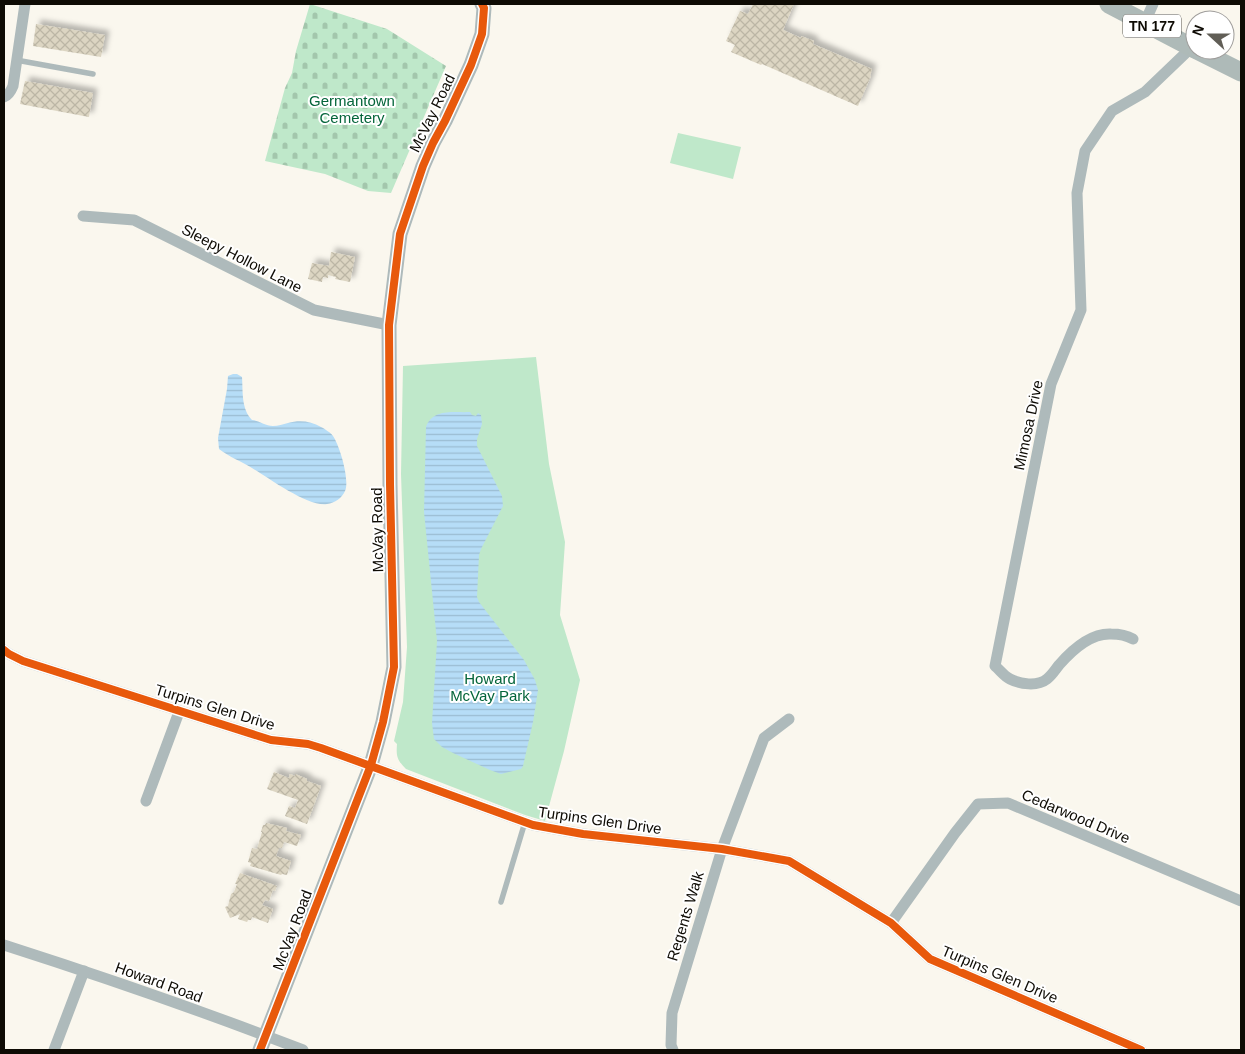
<svg xmlns="http://www.w3.org/2000/svg" width="1245" height="1054" viewBox="0 0 1245 1054" font-family="Helvetica,sans-serif">
	<style>
		.cemetery { fill: url(#cemetery-stones) }
		.park { fill: #bfe8ca }
		.water { fill: url(#water-rules) }
		.building { fill: url(#building-cross-hatch); filter: url(#shadow) }
		.lines { fill: none; stroke-linecap: round; stroke-linejoin: round }
		.service { stroke: #aebabb; stroke-width: 5.5 }
		.minor { stroke: #aebabb; stroke-width: 11 }
		.tertiary { stroke: #aebabb; stroke-width: 15 }
		.primary { stroke: #aebab8; stroke-width: 19 }
		.cycleway-casing { stroke: #fff; stroke-width: 11 }
		.cycleway { stroke: #e8590c; stroke-width: 8 }
		.labels { text-anchor: middle; dominant-baseline: central; stroke-width: 4; stroke-linejoin: round; paint-order: stroke }
		.shield { fill: #fff; stroke: #56544f; stroke-width: 1 }
		.shield-label { font-size: 14px; font-weight: bold; fill: #0e0b04 }
		.park-label { font-size: 15px; fill: #04653a; stroke: #fff }
		.street-label { font-size: 15px; fill: #0e0b04; stroke: #fff }
	</style>
	<defs>
		<pattern id="cemetery-stones" width="16" height="16" patternUnits="userSpaceOnUse" patternTransform="scale(1.25)"><rect width="16" height="16" fill="#bfe8ca"/><path d="M2 7V4a2 2 0 0 1 4 0v3zM10 15v-3a2 2 0 0 1 4 0v3z" fill="#a3c6ac"/></pattern>
		<pattern id="water-rules" width="6" height="5" patternUnits="userSpaceOnUse" patternTransform="scale(1.25)"><rect width="6" height="5" fill="#b6ddf7"/><path d="M0 2.5h6" fill="none" stroke="#9bbcd2"/></pattern>
		<pattern id="building-cross-hatch" width="8" height="8" patternUnits="userSpaceOnUse" patternTransform="scale(1.25)"><rect width="8" height="8" fill="#dcd5c2"/><path d="M0 0l8 8M0 8l8-8" fill="none" stroke="#bcb6a5"/></pattern>
		<filter id="shadow"><feDropShadow dx="4.5" dy="-4.5" stdDeviation="2.5" flood-color="#0004"/></filter>
	</defs>
	<rect width="100%" height="100%" fill="#faf7ee"/>
	<polygon class="cemetery" points="310,4 387,29 446,66 391,193 368,191 325,174 265,161 285,88 292,73 296,51"/>
	<g class="park">
		<polygon points="678,133 741,147 733,179 670,163"/>
		<path d="M536 357 549 464 565 542 560 615 580 680 564 751 545 821 525 815 406 769C397 760 396 756 397 744L394 741 403 702 407 647 401 474 403 366Z"/>
	</g>
	<g class="water">
		<path d="M233 374H237L242 377C243 391 241 409 252 420 260 421 265 426 273 426 278 426 283 424 288 423 299 420 311 421 321 427 325 429 331 433 333 436 340 446 350 481 345 491 342 498 335 503 327 504 308 507 269 478 252 468 241 461 229 457 219 449L218 438 227 389 228 376Z"/>
		<path d="M470 412 472 415 476 416 478 413 481 415 482 424 477 439V446L502 496 503 506 481 549 479 555 477 597 479 602 524 660 535 680 538 690 533 722 523 766 521 769 501 774 490 770 453 753 442 747 434 739 432 723 437 641 424 512 426 427C433 408 454 413 470 412Z"/>
	</g>
	<g class="building">
		<polygon points="753,4 794,4 783,30 801,38 801,36 814,41 813,44 872,69 870,76 871,76 858,106 762,64 761,65 731,52 735,45 726,41 740,11 748,14"/>
		<polygon points="36,24 105,35 101,57 33,46"/>
		<polygon points="25,81 93,93 89,117 20,104"/>
		<polygon points="331,252 355,257 350,282 335,279 336,277 328,275 328,278 323,277 322,282 308,279 312,263 329,266"/>
		<polygon points="274,772 289,778 290,774 295,776 295,774 307,779 307,781 321,786 307,824 285,816 289,806 295,808 298,800 267,789"/>
		<polygon points="266,823 287,828 286,831 301,835 297,846 284,842 282,848 279,848 276,856 291,861 287,875 282,874 281,875 250,866 251,863 248,862 252,848 257,849 262,832 261,832 263,825 265,825"/>
		<polygon points="240,873 277,886 275,891 273,890 269,901 265,900 262,905 273,909 268,923 252,917 251,920 248,920 247,922 238,919 240,914 230,918 225,907 228,906 231,894 234,892 237,884 235,884"/>
	</g>
	<g class="lines">
		<g class="service">
			<polyline points="16,60 93,74"/>
			<polyline points="501,902 525,822"/>
		</g>
		<g class="minor">
			<polyline points="1145,22 1153,4"/>
			<path d="M4 97C9 95 11 91 13 86L25 4"/>
			<polyline points="83,216 134,220 314,310 389,325"/>
			<path d="M1133 639C1126 635 1120 634 1111 634 1091 633 1072 650 1059 665 1055 670 1052 675 1047 679 1037 687 1020 684 1010 679 1004 676 1000 670 995 666L1051 384 1081 310 1077 193 1085 151 1112 111 1145 92 1192 47"/>
			<polyline points="4,650 9,654 23,661 271,740 308,744 321,748 533,825 583,834 722,849 789,861 891,923 930,959 1141,1050"/>
			<polyline points="146,801 179,712"/>
			<polyline points="891,923 955,833 978,804 1008,803 1241,901"/>
			<path d="M4 945C104 977 205 1012 303 1050"/>
			<polyline points="54,1050 84,971"/>
			<polyline points="673,1050 671,1045 672,1013 722,849 764,738 789,719"/>
		</g>
		<polyline class="tertiary" points="260,1050 371,765 383,722 394,667 390,484 389,325 400,234 423,166 433,143 445,121 471,65 482,34 484,8 482,4"/>
		<g class="primary">
			<polyline points="1109,4 1195,49"/>
			<polyline points="1197,50 1241,72"/>
		</g>
		<defs>
			<g id="cycleway">
				<polyline points="4,650 9,654 23,661 271,740 308,744 321,748 533,825 583,834 722,849 789,861 891,923 930,959 1141,1050"/>
				<polyline points="260,1050 371,765 383,722 394,667 390,484 389,325 400,234 423,166 433,143 445,121 471,65 482,34 484,8 482,4"/>
			</g>
		</defs>
		<use href="#cycleway" class="cycleway-casing"/>
		<use href="#cycleway" class="cycleway"/>
	</g>
	<g class="labels">
		<rect class="shield" x="1123" y="14.5" width="58" height="23" rx="4"/>
		<g class="shield-label">
			<text x="1152" y="26">TN 177</text>
		</g>
		<g class="park-label">
			<text x="352" y="100">Germantown<tspan x="352" dy="17">Cemetery</tspan></text>
			<text x="490" y="678">Howard<tspan x="490" dy="17">McVay Park</tspan></text>
		</g>
		<g class="street-label">
			<text transform="translate(432 113) rotate(-64)">McVay Road</text>
			<text transform="translate(242 258) rotate(27)">Sleepy Hollow Lane</text>
			<text transform="translate(1028 425) rotate(-78)">Mimosa Drive</text>
			<text transform="translate(377 530) rotate(-91)">McVay Road</text>
			<text transform="translate(215 707) rotate(17)">Turpins Glen Drive</text>
			<text transform="translate(1076 816) rotate(23)">Cedarwood Drive</text>
			<text transform="translate(600 820) rotate(8)">Turpins Glen Drive</text>
			<text transform="translate(685 916) rotate(-73)">Regents Walk</text>
			<text transform="translate(292 930) rotate(-69)">McVay Road</text>
			<text transform="translate(1000 974) rotate(23)">Turpins Glen Drive</text>
			<text transform="translate(159 982) rotate(20)">Howard Road</text>
		</g>
	</g>
	<rect width="1245" height="1054" fill="none" stroke="#0e0b04" stroke-width="10"/>
	<g transform="translate(1210 35) rotate(291)"><circle r="24" fill="#ffffff" stroke="#9f9d9b"/>
	<path d="M0-4L9 19L0 12L-9 19Z" fill="#615e56"/>
	<text y="-8" font-size="14" font-weight="bold" text-anchor="middle" fill="#0e0b04">N</text>
	</g>
</svg>
